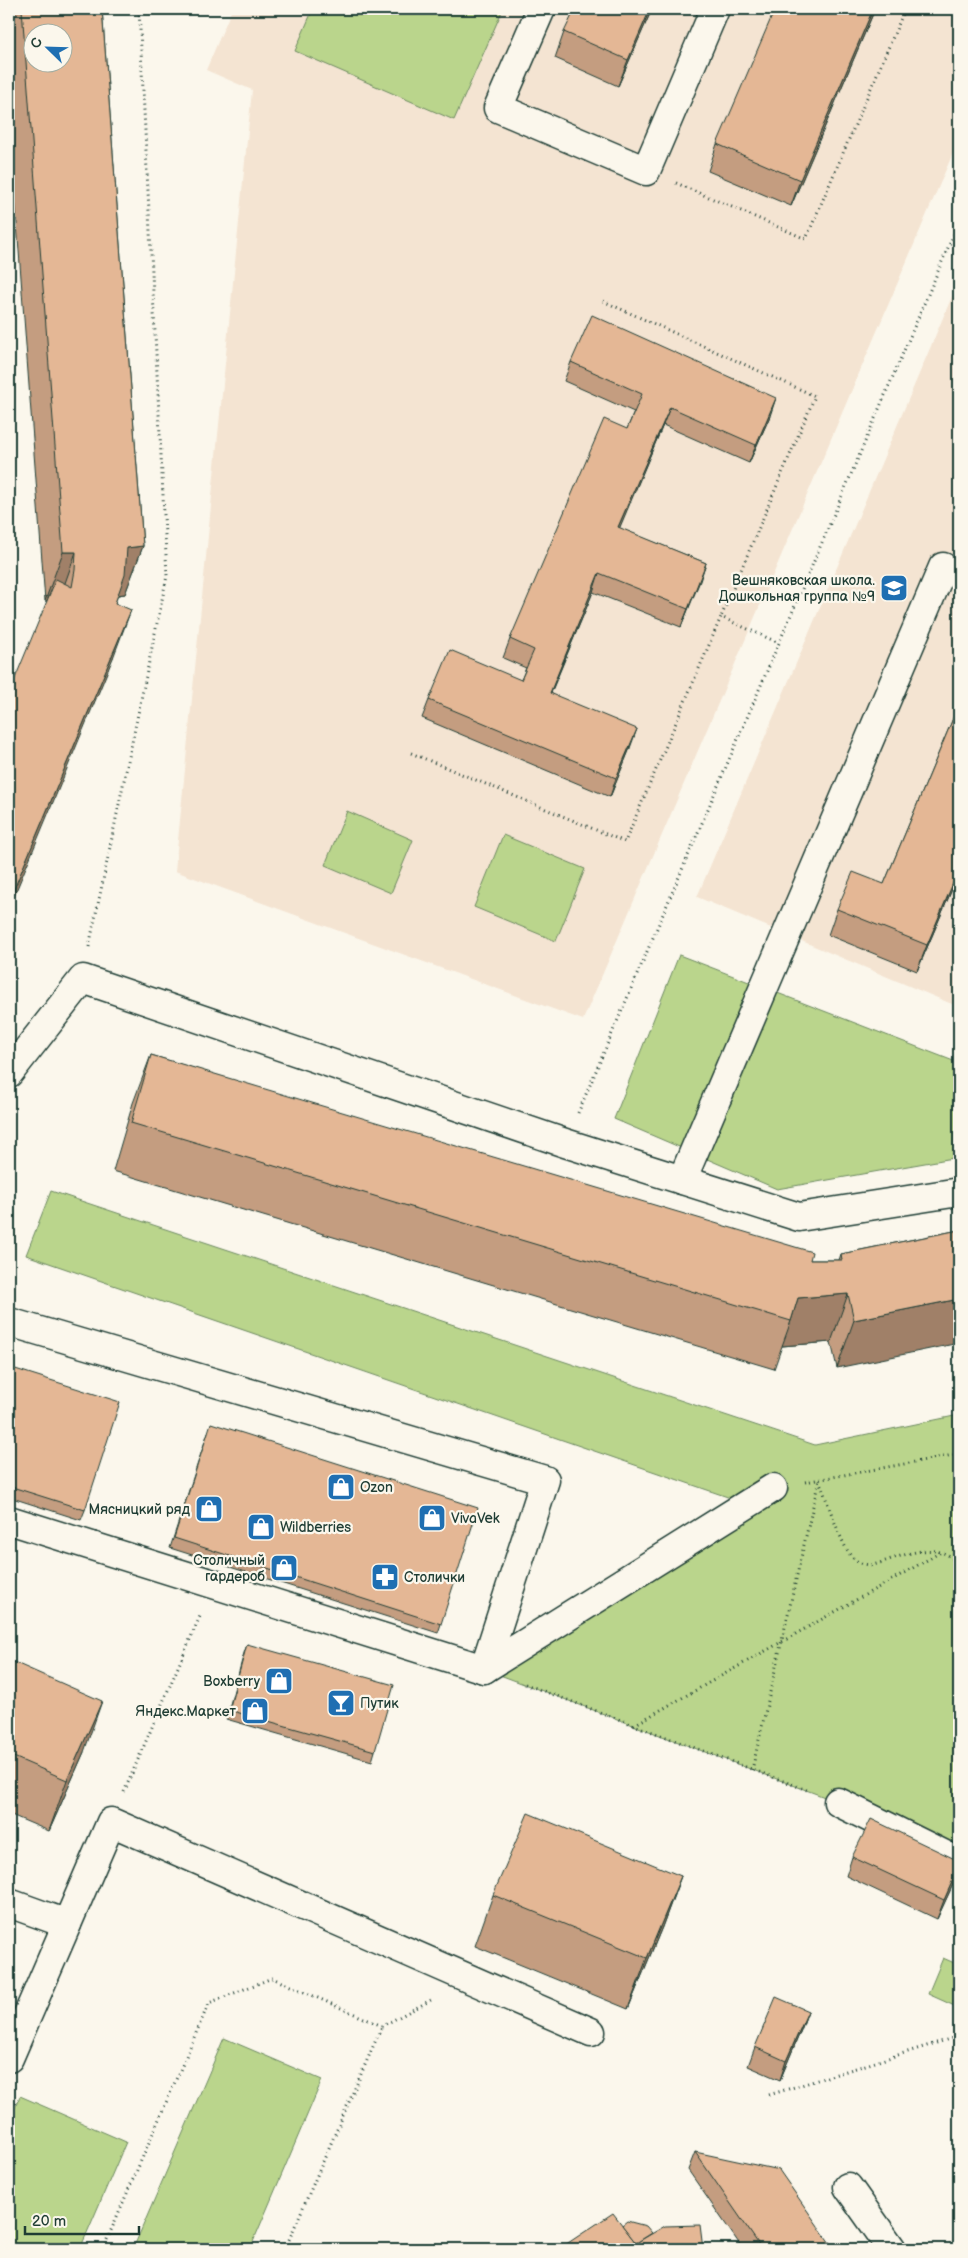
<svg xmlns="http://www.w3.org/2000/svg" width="968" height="2258" viewBox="0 0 968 2258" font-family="'Balsamiq Sans',sans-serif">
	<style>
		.built { fill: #f4e4d2 }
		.green { fill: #bad58c; stroke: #6c8960 }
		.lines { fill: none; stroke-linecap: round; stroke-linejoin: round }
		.minor-casing { stroke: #1f3d34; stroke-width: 31 }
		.path { stroke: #1f3d34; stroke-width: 3; stroke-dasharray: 1 4; stroke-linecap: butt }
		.minor { stroke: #fbf7ec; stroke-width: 28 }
		.wall { fill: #c49d80; stroke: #1f3d34 }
		.shaded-wall { fill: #a08068; stroke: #1f3d34 }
		.building { fill: #e4b795; stroke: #1f3d34; fill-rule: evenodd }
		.labels { text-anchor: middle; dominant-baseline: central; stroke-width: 4.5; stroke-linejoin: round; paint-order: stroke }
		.poi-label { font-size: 14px; fill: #1f3d34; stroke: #fbf7ec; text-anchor: end }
	</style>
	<rect width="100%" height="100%" fill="#fbf7ec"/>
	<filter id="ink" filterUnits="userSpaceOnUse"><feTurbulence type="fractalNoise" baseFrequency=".02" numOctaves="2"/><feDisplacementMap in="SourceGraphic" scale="10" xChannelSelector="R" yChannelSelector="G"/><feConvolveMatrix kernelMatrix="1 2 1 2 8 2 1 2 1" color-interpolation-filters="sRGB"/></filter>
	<g filter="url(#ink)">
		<g class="built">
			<polygon points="232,9 959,9 959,139 583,1020 175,871 252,90 206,70"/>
			<polygon points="959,280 959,1007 697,897"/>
		</g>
		<g class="green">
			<polygon points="313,9 503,9 454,120 295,51"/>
			<polygon points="347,811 413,840 391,893 325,865"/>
			<polygon points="503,835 585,869 556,941 474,907"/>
			<polygon points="679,955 956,1062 959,1057 959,1157 777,1189 614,1119"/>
			<polygon points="51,1191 815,1445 959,1415 959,1862 838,1802 484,1669 748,1504 26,1255"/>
			<polygon points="943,1958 959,1965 959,2008 928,1994"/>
			<polygon points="224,2038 322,2080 250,2249 133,2249"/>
			<polygon points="20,2096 126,2142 80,2249 19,2249 9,2245 9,2121"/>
		</g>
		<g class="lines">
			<defs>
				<g id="minor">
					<polyline points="541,9 498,108 646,171 715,9"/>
					<polyline points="9,1073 83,979 565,1143 799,1217 959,1192"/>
					<polyline points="682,1180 943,567"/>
					<polyline points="9,1322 545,1480 484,1669"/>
					<polyline points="9,1520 484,1669 773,1488"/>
					<polyline points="838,1802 959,1862"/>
					<polyline points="9,1903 67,1924 111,1822 591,2032"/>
					<polyline points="9,2058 67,1924"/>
					<polyline points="848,2187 892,2249"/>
				</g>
			</defs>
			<use href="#minor" class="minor-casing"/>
			<g class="path">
				<polyline points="676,183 806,239 905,9"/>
				<polyline points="603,301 815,396 721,617"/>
				<polyline points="411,753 625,842 721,617 779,643"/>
				<polyline points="89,947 167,576 139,9"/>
				<polyline points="578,1113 959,222"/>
				<path d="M819 1480C826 1497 841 1545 852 1557 858 1563 865 1565 873 1565 901 1557 938 1537 959 1565"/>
				<polyline points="805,1482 959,1454"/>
				<polyline points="525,1684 807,1790"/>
				<polyline points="634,1725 943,1551"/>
				<polyline points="752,1770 819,1480"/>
				<polyline points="124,1792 201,1614"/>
				<polyline points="769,2095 959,2036"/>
				<polyline points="103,2249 209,2003 272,1978 382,2026 431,2000"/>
				<polyline points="285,2249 382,2026"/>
			</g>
			<use href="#minor" class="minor"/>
		</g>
		<g class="wall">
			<polygon points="9,9 102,9 143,546 125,594 118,595 115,603 113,658 47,601 45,601 9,116"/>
			<polygon points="652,9 618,86 555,58 564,32"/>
			<polygon points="875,9 791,206 708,171 717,144"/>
			<polygon points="571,362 770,416 749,463 663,425 619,528 706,563 681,627 593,592 551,693 630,748 610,797 422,718 429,700 521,680 526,668 503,658 510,639 627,429 634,412 564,381"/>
			<polygon points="959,704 959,873 917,971 828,935 837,909 884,884"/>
			<polygon points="151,1055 810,1260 839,1260 841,1254 959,1230 837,1368 831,1342 782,1346 774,1369 113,1171 133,1103"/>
			<polygon points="9,1367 85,1510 81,1520 9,1497"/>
			<polygon points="208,1432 441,1624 438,1633 170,1548"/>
			<polygon points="247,1644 375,1751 372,1761 226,1719 244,1653"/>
			<polygon points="9,1660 84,1752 49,1831 9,1814"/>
			<polygon points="852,1857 959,1861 959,1867 955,1880 937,1919 846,1876"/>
			<polygon points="681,1876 662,1927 628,2009 475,1946 493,1895"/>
			<polygon points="808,2011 801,2030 780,2080 748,2066 755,2047"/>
			<polygon points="695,2152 834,2249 743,2249 688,2170"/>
		</g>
		<g class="shaded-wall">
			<polygon points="650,9 652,9 618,86 628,60"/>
			<polygon points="873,9 875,9 791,206 800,180"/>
			<polygon points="776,398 770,416 749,463 756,445"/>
			<polygon points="670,407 663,425 612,546 618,527"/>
			<polygon points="143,546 125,594 109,596 127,548"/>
			<polygon points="63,552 76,552 59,600 45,601"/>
			<polygon points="706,563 700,581 681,627 688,609"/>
			<polygon points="599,573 593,592 543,711 550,693"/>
			<polygon points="131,610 113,658 9,908 9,901"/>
			<polygon points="637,729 630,748 610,797 616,778"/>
			<polygon points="959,869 959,873 917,971 927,945"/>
			<polygon points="848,1294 831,1342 782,1346 791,1321 798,1298"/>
			<polygon points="959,1299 959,1343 837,1368 854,1320"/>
			<polygon points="102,1701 84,1752 49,1831 67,1780"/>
			<polygon points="959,1866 955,1880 937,1919 944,1900"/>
			<polygon points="681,1876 662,1927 628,2009 647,1958"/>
			<polygon points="808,2011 801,2030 780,2080 786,2061"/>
		</g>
		<g class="building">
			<path d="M22 9H102L143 546 127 548 125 575 115 603 131 610 9 901V693L56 579 72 587 75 570 76 552H63ZM32 32H62V62H32Z"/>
			<polygon points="575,9 650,9 628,60 564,32"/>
			<polygon points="775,9 873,9 800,180 717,144"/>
			<polygon points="592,315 776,398 756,445 670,407 618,527 706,563 688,609 599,573 550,693 637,729 616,778 429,700 450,650 521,680 534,650 510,639 604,419 627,429 642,394 571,362"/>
			<polygon points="959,704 959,869 927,945 837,909 853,872 884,884"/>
			<polygon points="151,1055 812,1252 810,1260 842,1260 841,1254 959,1230 959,1299 854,1320 848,1294 798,1298 791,1321 131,1123"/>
			<polygon points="9,1367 120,1402 85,1510 9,1486"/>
			<polygon points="211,1423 478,1508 441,1624 174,1538"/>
			<polygon points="247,1644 394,1685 375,1751 229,1710"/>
			<polygon points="9,1660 102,1701 67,1780 9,1755"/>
			<polygon points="528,1813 681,1876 647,1958 493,1895"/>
			<polygon points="871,1819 959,1861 959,1866 944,1900 852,1857"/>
			<polygon points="776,1997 808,2011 786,2061 755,2047"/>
			<polygon points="695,2152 779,2170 834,2249 762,2249"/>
			<polygon points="613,2213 636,2243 665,2226 700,2225 703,2249 559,2249"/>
			<polygon points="627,2221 646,2226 652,2233 636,2243 622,2225"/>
		</g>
	</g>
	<defs>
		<symbol id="school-square" viewBox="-11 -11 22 22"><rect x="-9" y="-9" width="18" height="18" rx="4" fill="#1f6fb2" stroke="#fbf7ec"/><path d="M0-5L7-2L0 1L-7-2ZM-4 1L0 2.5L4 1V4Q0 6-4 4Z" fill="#fff"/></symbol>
		<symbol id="shop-square" viewBox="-11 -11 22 22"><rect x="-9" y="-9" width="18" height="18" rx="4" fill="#1f6fb2" stroke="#fbf7ec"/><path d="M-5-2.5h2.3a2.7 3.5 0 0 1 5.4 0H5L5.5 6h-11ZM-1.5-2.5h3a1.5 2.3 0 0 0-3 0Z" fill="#fff"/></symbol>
		<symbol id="pharmacy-square" viewBox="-11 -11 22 22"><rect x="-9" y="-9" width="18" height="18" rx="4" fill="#1f6fb2" stroke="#fbf7ec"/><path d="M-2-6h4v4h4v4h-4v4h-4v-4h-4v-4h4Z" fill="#fff"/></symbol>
		<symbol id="bar-square" viewBox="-11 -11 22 22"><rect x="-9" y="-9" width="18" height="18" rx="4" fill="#1f6fb2" stroke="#fbf7ec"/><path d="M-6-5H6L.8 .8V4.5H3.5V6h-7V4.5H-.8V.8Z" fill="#fff"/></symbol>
	</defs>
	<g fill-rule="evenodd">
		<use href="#school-square" x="878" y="572" width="32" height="32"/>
		<use href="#shop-square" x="325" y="1471" width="32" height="32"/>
		<use href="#shop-square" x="193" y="1493" width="32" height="32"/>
		<use href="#shop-square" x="416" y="1502" width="32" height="32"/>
		<use href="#shop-square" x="245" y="1511" width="32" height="32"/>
		<use href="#shop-square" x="268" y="1552" width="32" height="32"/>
		<use href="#pharmacy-square" x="369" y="1561" width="32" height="32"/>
		<use href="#shop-square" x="263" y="1665" width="32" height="32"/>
		<use href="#bar-square" x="325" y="1687" width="32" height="32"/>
		<use href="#shop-square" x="239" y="1695" width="32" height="32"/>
	</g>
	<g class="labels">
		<g class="poi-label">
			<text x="875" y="580">Вешняковская школа.<tspan x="875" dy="16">Дошкольная группа №9</tspan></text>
			<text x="360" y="1487" text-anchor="start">Ozon</text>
			<text x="190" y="1509">Мясницкий ряд</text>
			<text x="451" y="1518" text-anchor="start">VivaVek</text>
			<text x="280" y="1527" text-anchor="start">Wildberries</text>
			<text x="265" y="1560">Столичный<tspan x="265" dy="16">гардероб</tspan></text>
			<text x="404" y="1577" text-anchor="start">Столички</text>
			<text x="260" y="1681">Boxberry</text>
			<text x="360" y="1703" text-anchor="start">Путик</text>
			<text x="236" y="1711">Яндекс.Маркет</text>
		</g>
	</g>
	<rect width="968" height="2258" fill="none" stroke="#fbf7ec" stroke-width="30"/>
	<rect x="15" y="15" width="938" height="2228" fill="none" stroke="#1f3d34" stroke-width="2" filter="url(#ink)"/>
	<g transform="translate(48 48) rotate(293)"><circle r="24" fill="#fbf7ec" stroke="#a3ada2"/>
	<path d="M0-4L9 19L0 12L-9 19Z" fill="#1f6fb2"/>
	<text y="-8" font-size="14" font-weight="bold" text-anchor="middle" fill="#1f3d34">С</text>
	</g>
	<path d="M25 2226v8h114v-8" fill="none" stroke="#1f3d34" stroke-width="2.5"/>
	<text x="32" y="2226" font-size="15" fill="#1f3d34" stroke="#fbf7ec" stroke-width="4" paint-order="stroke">20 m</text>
</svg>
